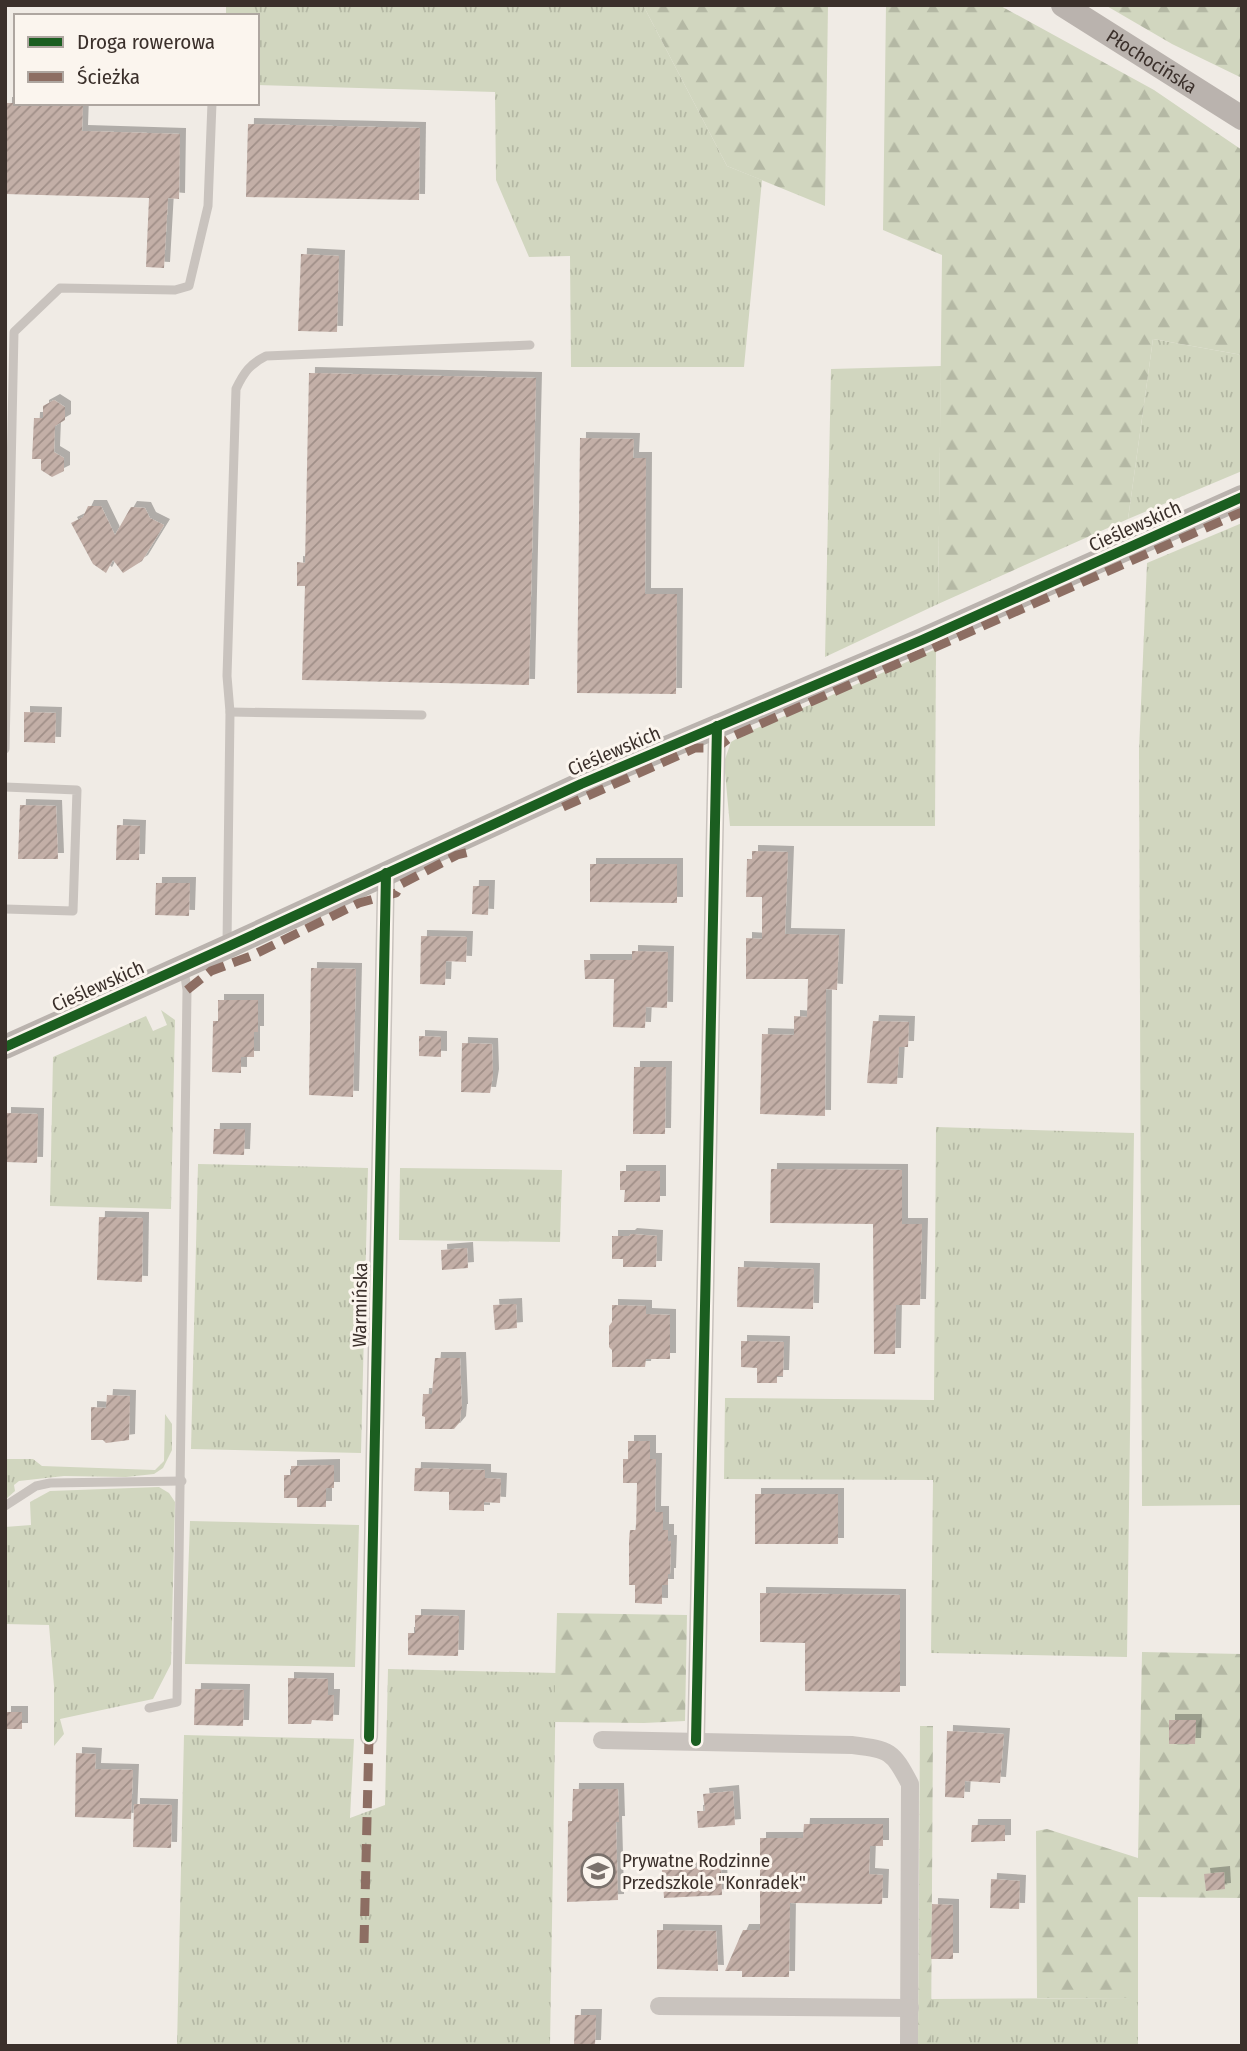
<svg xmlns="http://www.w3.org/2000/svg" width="1247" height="2051" viewBox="0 0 1247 2051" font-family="'Fira Sans Condensed',sans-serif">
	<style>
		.grass { fill: url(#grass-tufts) }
		.forest { fill: url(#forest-firs) }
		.building { fill: url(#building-hatch); filter: url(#shadow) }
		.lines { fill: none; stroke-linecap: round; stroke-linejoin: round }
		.lane { stroke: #c9c3be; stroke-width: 9 }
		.street { stroke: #c9c3be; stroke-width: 18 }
		.secondary { stroke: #bab3ae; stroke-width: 24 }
		.quiet { stroke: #8d6e63; stroke-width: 9; stroke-dasharray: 18 9; stroke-linecap: butt }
		.cycleway-casing { stroke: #fbf5ee; stroke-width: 15 }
		.cycleway { stroke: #1b5e20; stroke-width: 10 }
		.labels { text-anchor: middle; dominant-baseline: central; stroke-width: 6; stroke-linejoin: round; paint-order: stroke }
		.street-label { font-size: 19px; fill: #3b302b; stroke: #fbf5ee }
		.poi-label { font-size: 19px; fill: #3b302b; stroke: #fbf5ee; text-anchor: start }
	</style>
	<defs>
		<pattern id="grass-tufts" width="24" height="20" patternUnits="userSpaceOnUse" patternTransform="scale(1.75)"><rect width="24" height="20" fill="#d1d6bf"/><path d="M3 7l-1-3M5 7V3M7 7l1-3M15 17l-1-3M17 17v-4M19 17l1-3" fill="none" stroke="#b4b8a4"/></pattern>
		<pattern id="forest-firs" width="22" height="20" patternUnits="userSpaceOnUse" patternTransform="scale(1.75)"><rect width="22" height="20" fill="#d1d6bf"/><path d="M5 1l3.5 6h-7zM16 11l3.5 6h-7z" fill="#b4b8a4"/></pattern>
		<pattern id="building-hatch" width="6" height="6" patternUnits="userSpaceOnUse" patternTransform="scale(1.75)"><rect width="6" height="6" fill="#c3afa7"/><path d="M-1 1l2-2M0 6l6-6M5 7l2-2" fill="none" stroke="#a08f88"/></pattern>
		<filter id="shadow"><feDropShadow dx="6" dy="-6" stdDeviation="0" flood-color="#0004"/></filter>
	</defs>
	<rect width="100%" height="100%" fill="#f0ebe5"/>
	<g class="grass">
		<polygon points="226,5 643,5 727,166 762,180 744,367 571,367 570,256 529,257 496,180 495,92 257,85 257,16 226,16"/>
		<polygon points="1153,339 1242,355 1242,471 1128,519"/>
		<polygon points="941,366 938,604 825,657 831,369"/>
		<polygon points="1242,523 1242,1505 1142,1506 1139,750 1147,563"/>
		<polygon points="936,649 935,826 730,826 724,762 731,742 746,733"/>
		<polygon points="161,1010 175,1020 171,1209 50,1206 53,1057 146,1016 153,1031 167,1025"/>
		<polygon points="936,1127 1134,1133 1127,1657 931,1653 933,1480 724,1479 725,1398 934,1400"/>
		<polygon points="198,1164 368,1168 361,1453 191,1449"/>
		<polygon points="400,1168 562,1170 560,1242 399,1240"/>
		<polygon points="165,1414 172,1424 172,1450 163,1468 154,1474 126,1477 64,1476 19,1481 14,1485 15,1491 5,1500 5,1459 33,1459 42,1466 155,1470 164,1461"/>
		<polygon points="159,1487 169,1493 175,1502 171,1664 153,1699 60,1719 64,1734 54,1746 54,1686 49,1625 5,1624 5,1527 31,1525 30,1502 50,1491"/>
		<polygon points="190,1521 359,1525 355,1667 185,1664"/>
		<polygon points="388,1669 556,1673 550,2046 177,2046 184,1735 354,1739 350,1818 385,1805"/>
		<polygon points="1138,1998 1138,2046 931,2046 931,1999"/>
	</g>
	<g class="forest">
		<polygon points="643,5 828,5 825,206 727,166"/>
		<polygon points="886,5 999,5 1154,90 1242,150 1242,355 1153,339 1128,519 938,604 942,255 883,230"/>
		<polygon points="1105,5 1242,5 1242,78 1172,44"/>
		<polygon points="557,1613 687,1615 685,1721 644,1723 554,1722"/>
		<polygon points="1142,1652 1242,1654 1242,1898 1138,1897 1138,1998 1037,1998 1036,1831 1047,1829 1138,1858"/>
		<polygon points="920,1726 933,1726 931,2046 918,2046"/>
	</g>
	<g class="building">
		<polygon points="6,103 83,103 82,131 180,134 179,199 168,198 164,268 146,267 149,198 5,194"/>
		<polygon points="248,124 420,128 419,200 246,197"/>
		<polygon points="301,254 339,256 337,332 298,331"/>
		<polygon points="309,373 536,378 529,685 302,680 305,586 297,586 297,562 305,563"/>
		<polygon points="54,400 65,407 65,420 55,426 54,452 64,458 64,471 52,477 41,470 41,459 32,459 34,418 43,418 43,406"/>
		<polygon points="580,438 634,439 633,458 646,458 645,594 677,594 676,694 577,693"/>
		<polygon points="88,506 101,506 115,535 131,507 145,508 150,518 164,525 142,561 123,573 113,560 106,573 93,564 71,523 83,517"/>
		<polygon points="24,712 56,713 55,743 24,742"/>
		<polygon points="20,805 56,806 58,859 18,859"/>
		<polygon points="117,825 140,826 139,860 116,860"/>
		<polygon points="752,851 788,852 785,934 839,935 837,990 826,989 825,1116 760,1114 762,1034 794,1035 794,1016 807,1017 808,979 746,979 746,938 762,939 762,897 746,897 747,859 752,859"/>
		<polygon points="590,864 677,864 677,903 590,902"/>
		<polygon points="156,883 190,883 189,916 155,915"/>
		<polygon points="473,886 489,886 488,915 472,914"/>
		<polygon points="421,936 467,937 466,962 446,961 445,985 420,984"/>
		<polygon points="632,951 668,952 667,1008 646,1007 645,1028 613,1027 614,979 585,979 584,960 632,960"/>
		<polygon points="311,968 356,969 353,1097 309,1095"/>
		<polygon points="218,1000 258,1000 258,1032 254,1032 254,1057 241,1057 241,1073 212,1072 213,1021 218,1021"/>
		<polygon points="873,1021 909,1022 908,1047 899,1047 897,1084 867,1083"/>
		<polygon points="419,1036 441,1037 441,1057 419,1056"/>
		<polygon points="462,1043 492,1044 493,1075 490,1093 461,1092"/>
		<polygon points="634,1067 666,1067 665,1134 633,1134"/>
		<polygon points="5,1113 38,1114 37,1163 5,1162"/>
		<polygon points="214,1129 245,1129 244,1155 213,1154"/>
		<polygon points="771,1169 902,1170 902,1224 922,1224 920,1305 896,1305 895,1354 874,1354 873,1224 770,1223"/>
		<polygon points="620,1171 660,1171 660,1202 624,1202 625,1190 620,1190"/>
		<polygon points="99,1217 143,1218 142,1282 97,1280"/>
		<polygon points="631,1234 657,1236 656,1267 623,1267 623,1259 612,1259 612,1236 629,1236"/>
		<polygon points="467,1248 468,1268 442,1270 441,1250"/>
		<polygon points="738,1267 814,1269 813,1309 737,1307"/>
		<polygon points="516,1304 517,1328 495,1330 493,1305"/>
		<polygon points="612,1305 646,1306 646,1314 670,1315 670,1359 646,1359 645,1367 612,1367 612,1350 609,1347 609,1326 612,1322"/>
		<polygon points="741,1341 784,1342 783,1376 777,1376 777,1383 757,1383 757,1368 741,1367"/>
		<polygon points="435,1358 460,1358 462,1410 461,1410 460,1422 454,1429 425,1429 425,1417 422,1416 423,1394 432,1394"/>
		<polygon points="107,1395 130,1396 129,1440 106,1443 103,1440 91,1440 91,1407 106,1408"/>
		<polygon points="628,1441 650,1441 650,1459 656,1459 655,1512 663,1512 663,1530 668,1530 668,1541 671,1541 670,1574 668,1574 668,1585 662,1585 662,1604 635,1603 635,1585 629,1585 629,1541 630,1530 636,1530 637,1483 623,1483 623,1459 628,1459"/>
		<polygon points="334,1465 334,1488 326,1488 326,1507 297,1507 297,1498 284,1498 284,1475 291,1475 291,1466"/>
		<polygon points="415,1468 485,1470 485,1478 501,1479 500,1503 484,1502 484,1511 449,1510 449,1492 414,1491"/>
		<rect x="755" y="1494" width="83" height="50"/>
		<polygon points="760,1593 900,1595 900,1692 805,1691 805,1643 760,1642"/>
		<polygon points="415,1615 459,1616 458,1656 408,1655 408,1633 415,1633"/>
		<polygon points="288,1678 328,1679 328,1695 334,1695 333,1721 312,1720 311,1724 288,1724"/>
		<polygon points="195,1689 244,1690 243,1726 194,1725"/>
		<rect x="5" y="1712" width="17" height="17"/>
		<polygon points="1169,1720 1196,1720 1195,1744 1169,1744"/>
		<polygon points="947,1731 1004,1734 1000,1783 965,1781 964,1798 945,1797"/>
		<polygon points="76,1753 96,1754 95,1769 133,1770 131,1819 75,1817"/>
		<polygon points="573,1789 618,1789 619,1822 616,1822 618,1900 567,1902 568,1821 572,1821"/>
		<polygon points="733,1791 735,1825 698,1828 697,1811 705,1811 703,1794"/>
		<polygon points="134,1804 172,1805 171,1848 133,1847"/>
		<polygon points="804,1824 883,1824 883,1846 870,1846 869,1874 883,1875 882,1904 790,1903 789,1977 742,1977 742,1971 725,1971 743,1930 760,1930 760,1838 803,1838"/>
		<polygon points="972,1825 1005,1825 1005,1841 971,1842"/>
		<polygon points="721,1867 722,1895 664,1898 662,1870"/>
		<polygon points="1224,1872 1225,1889 1206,1891 1204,1874"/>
		<polygon points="991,1879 1020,1881 1019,1909 990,1908"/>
		<polygon points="932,1904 953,1905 953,1959 931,1959"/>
		<polygon points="657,1930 716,1931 718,1971 657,1969"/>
		<polygon points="575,2015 596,2015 595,2046 574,2046"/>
	</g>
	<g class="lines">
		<g class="lane">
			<polyline points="230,712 422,715"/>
			<polyline points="5,749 14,332 60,288 175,290 189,286 208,206 212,103"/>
			<polyline points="5,787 77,790 73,911 5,909"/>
			<path d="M227 944 230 712 227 676 236 389C244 372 250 364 266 356L530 345"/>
			<polyline points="5,1506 36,1486 50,1483 182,1481"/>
			<polyline points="149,1708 177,1702 187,990 184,969"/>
		</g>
		<g class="street">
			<polyline points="369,1737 386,873"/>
			<path d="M602 1740 852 1745C890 1750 892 1750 910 1784L909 2046"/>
			<polyline points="696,1741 717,726"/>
			<polyline points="659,2006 910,2008"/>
		</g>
		<g class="secondary">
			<path id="s1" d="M1063 5 1242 118"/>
			<polyline points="5,1047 227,947 581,784 922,640 1242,497"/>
		</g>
		<g class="quiet">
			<polyline points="563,807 695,748 716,748 731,737 1242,512"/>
			<polyline points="187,990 211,971 251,956 359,903 396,893 401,884 457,855 469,852"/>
			<polyline points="364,1943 369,1737"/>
		</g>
		<defs>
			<g id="cycleway">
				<polyline points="5,1047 227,947 581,784 922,640 1242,497"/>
				<polyline points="369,1737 386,873"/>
				<polyline points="696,1741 717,726"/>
			</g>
		</defs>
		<use href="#cycleway" class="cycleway-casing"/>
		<use href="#cycleway" class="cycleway"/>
	</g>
	<defs>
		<symbol id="school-ring" viewBox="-11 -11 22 22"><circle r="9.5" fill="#fbf5ee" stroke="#7a716c" stroke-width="1.5"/><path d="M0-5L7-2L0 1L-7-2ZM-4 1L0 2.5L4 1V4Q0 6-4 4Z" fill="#7a716c"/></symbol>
	</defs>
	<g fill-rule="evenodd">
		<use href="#school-ring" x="579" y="1852" width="38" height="38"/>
	</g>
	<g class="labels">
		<g class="street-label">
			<text stroke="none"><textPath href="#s1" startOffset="105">Płochocińska</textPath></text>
			<text transform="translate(1135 526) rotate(-24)">Cieślewskich</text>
			<text transform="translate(614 751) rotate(-23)">Cieślewskich</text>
			<text transform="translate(98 986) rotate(-24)">Cieślewskich</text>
			<text transform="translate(360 1305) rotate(-89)">Warmińska</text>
		</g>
		<g class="poi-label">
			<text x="622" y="1860">Prywatne Rodzinne<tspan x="622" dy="22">Przedszkole "Konradek"</tspan></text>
		</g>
	</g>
	<rect width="1247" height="2051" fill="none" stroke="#3b302b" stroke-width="14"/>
	<rect x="14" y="14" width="245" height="91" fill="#fbf5ee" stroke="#aea6a0" stroke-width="2"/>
	<rect x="28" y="37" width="35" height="10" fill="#1b5e20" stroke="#aea6a0" stroke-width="2"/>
	<text x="77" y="49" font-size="21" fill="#3b302b">Droga rowerowa</text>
	<rect x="28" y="72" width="35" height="10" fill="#8d6e63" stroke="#aea6a0" stroke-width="2"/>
	<text x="77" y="84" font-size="21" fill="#3b302b">Ścieżka</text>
</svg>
